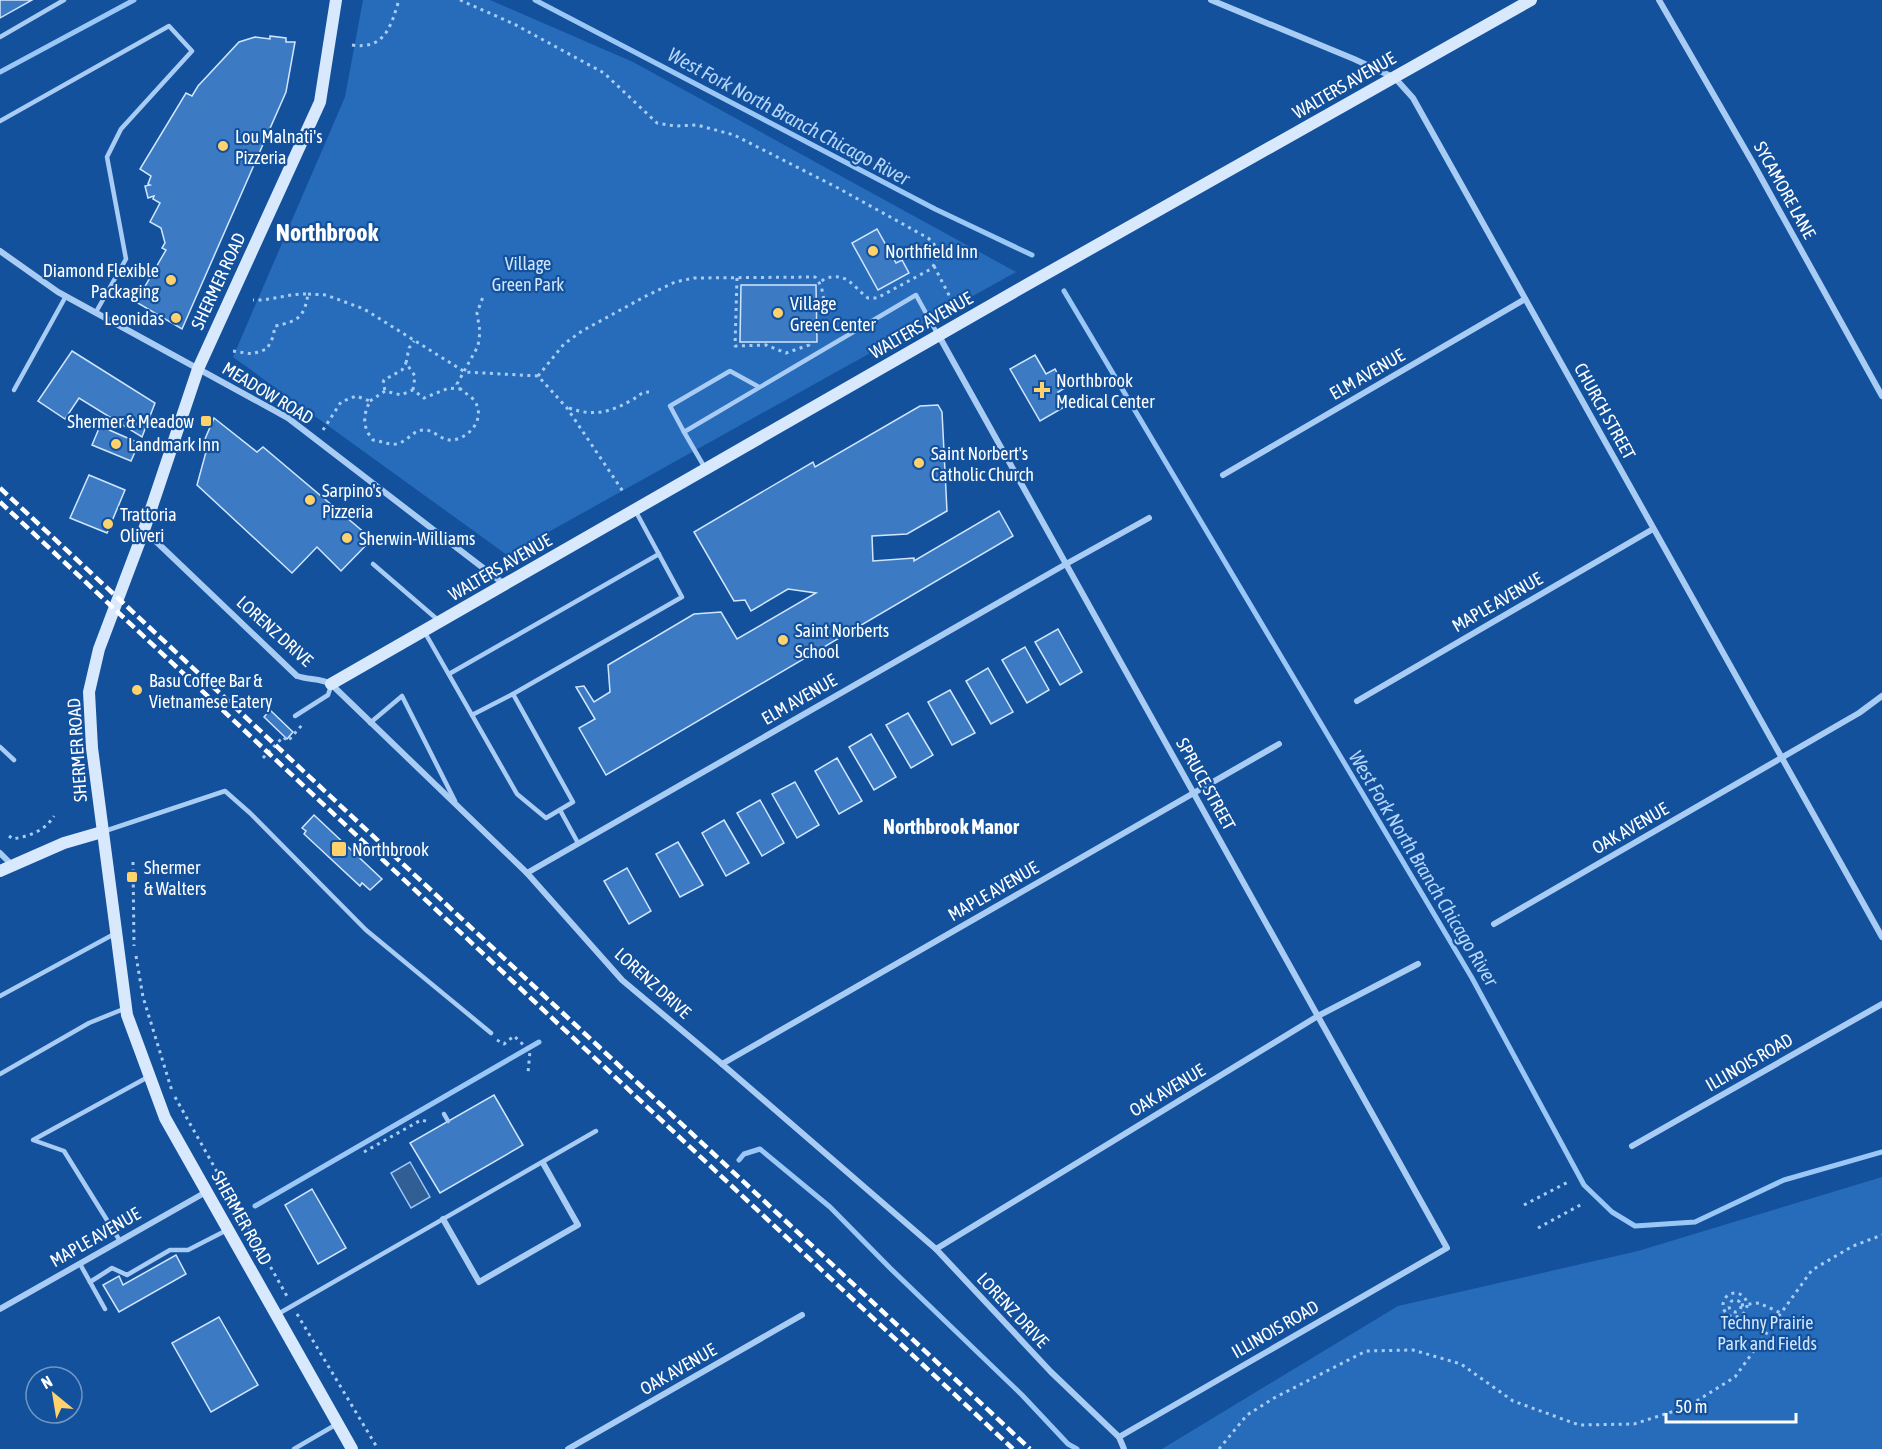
<svg xmlns="http://www.w3.org/2000/svg" width="1882" height="1449" viewBox="0 0 1882 1449" font-family="'Asap Condensed',sans-serif">
	<style>
		.green { fill: #266cbb }
		.water { fill: #315e95; stroke: #9bc7f7; stroke-width: 1.5 }
		.lines { fill: none; stroke-linecap: round; stroke-linejoin: round }
		.stream { stroke: #9bc7f7; stroke-width: 5 }
		.building { fill: #3c7bc4; stroke: #d1e6fd; stroke-width: 1.5 }
		.path { stroke: #a9ccf4; stroke-width: 3; stroke-dasharray: 3 4.5; stroke-linecap: butt }
		.lane { stroke: #a9ccf4; stroke-width: 4.5 }
		.street { stroke: #a9ccf4; stroke-width: 6 }
		.secondary { stroke: #d9e9fd; stroke-width: 12 }
		.rail { stroke: #fff; stroke-width: 4.5; stroke-dasharray: 10 4.5; stroke-linecap: butt }
		.poi-dot { fill: #ffd26c; stroke: #13519d; stroke-width: 2 }
		.labels { text-anchor: middle; dominant-baseline: central; stroke-width: 4.5; stroke-linejoin: round; paint-order: stroke }
		.street-label { font-size: 18px; fill: #fff; stroke: #13519d }
		.poi-label { font-size: 18px; fill: #fff; stroke: #13519d; text-anchor: start }
		.park-label { font-size: 18px; fill: #d1e6fd; stroke: #13519d }
		.water-label { font-size: 20px; font-style: italic; fill: #b5d6fa; stroke: #13519d }
		.neighbourhood-label { font-size: 20px; font-weight: bold; fill: #fff; stroke: #13519d }
		.district-label { font-size: 24px; font-weight: bold; fill: #fff; stroke: #13519d }
	</style>
	<rect width="100%" height="100%" fill="#13519d"/>
	<g class="green">
		<polygon points="363,0 490,0 633,62 1016,272 507,555 233,357 345,97"/>
		<polygon points="1882,1177 1882,1449 1162,1449 1398,1306 1638,1251"/>
	</g>
	<polygon class="water" points="410,1162 430,1197 411,1208 391,1173"/>
	<g class="lines">
		<g class="stream">
			<polyline points="535,0 935,209 1032,255"/>
			<polyline points="0,72 134,0"/>
			<polyline points="1064,291 1472,978 1584,1185 1612,1212 1635,1226 1695,1222 1784,1180 1882,1152"/>
			<polyline points="739,1160 744,1154 760,1149 830,1207 890,1268 1022,1395 1068,1444 1077,1449"/>
			<polyline points="255,1206 539,1042"/>
		</g>
	</g>
	<g class="building">
		<polygon points="0,0 32,0 0,18"/>
		<polygon points="270,36 286,38 286,42 295,42 286,92 182,329 136,302 166,250 162,248 165,243 161,228 150,222 160,203 153,199 154,196 148,198 145,186 150,185 148,184 151,176 140,169 186,93 192,96 198,86 239,42 255,37 270,39"/>
		<polygon points="877,229 896,263 902,260 909,273 878,290 852,243"/>
		<polygon points="741,285 816,285 817,342 740,342"/>
		<polygon points="72,351 155,403 142,437 79,398 65,419 38,401"/>
		<polygon points="1035,355 1046,374 1055,369 1065,388 1058,392 1066,406 1040,421 1010,369"/>
		<polygon points="938,405 942,412 947,511 907,534 872,536 873,561 914,558 914,561 999,511 1013,536 606,775 579,728 595,719 576,687 584,686 594,702 610,692 608,665 694,614 721,612 737,639 816,593 788,589 751,611 745,600 734,601 694,532 813,462 815,467 920,406"/>
		<polygon points="214,418 257,452 263,447 372,539 341,571 317,547 292,573 197,485 206,452 202,446"/>
		<polygon points="100,426 139,443 131,461 92,445"/>
		<polygon points="89,475 125,490 107,533 70,518"/>
		<polygon points="1058,629 1082,672 1060,685 1035,642"/>
		<polygon points="1025,647 1049,690 1027,703 1002,660"/>
		<polygon points="988,668 1013,712 991,724 966,681"/>
		<polygon points="950,690 975,733 952,745 928,702"/>
		<polygon points="270,710 293,732 287,739 264,717"/>
		<polygon points="908,713 933,755 911,768 886,725"/>
		<polygon points="871,734 896,777 874,790 849,747"/>
		<polygon points="837,758 862,801 839,814 815,771"/>
		<polygon points="795,782 819,825 797,838 772,794"/>
		<polygon points="760,800 784,843 762,856 737,813"/>
		<polygon points="314,815 382,879 370,890 362,883 360,886 304,834 306,831 302,828"/>
		<polygon points="724,820 749,863 726,876 702,833"/>
		<polygon points="678,842 703,885 680,897 656,854"/>
		<polygon points="627,868 651,911 629,924 604,881"/>
		<polygon points="494,1095 523,1145 440,1193 410,1143"/>
		<polygon points="312,1189 346,1248 318,1264 285,1205"/>
		<polygon points="176,1255 186,1274 119,1312 103,1285 119,1276 123,1285"/>
		<polygon points="219,1317 258,1385 211,1412 172,1343"/>
	</g>
	<g class="lines">
		<g class="path">
			<path d="M460 0 514 24 604 73 657 123 675 126 697 125 734 135 838 188 928 238C939 247 940 258 931 269L877 298H868C852 286 847 271 824 279L820 283"/>
			<path d="M352 45C385 50 391 26 399 0"/>
			<polyline points="934,266 953,303"/>
			<polyline points="737,278 735,346 766,345 786,353 809,345 809,342"/>
			<polyline points="308,294 326,295 364,309 465,372 538,376 567,408 624,493"/>
			<path d="M233 351 252 354 267 349 273 337 275 326C297 321 304 319 308 294 289 293 272 301 253 300"/>
			<path d="M538 376 564 344 582 331 646 296 675 282 694 278 815 277C825 288 824 303 824 317"/>
			<polyline points="385,390 383,383 384,380 402,370 406,363"/>
			<polyline points="413,390 415,376 406,363 409,348 414,341"/>
			<polyline points="370,401 385,391 401,395 413,390 424,398 449,388 460,389"/>
			<path d="M569 408C594 417 610 412 632 400 639 396 641 392 649 392"/>
			<path d="M323 430 341 402 356 396 370 401C363 415 362 427 373 440 381 441 388 445 396 444 408 442 413 429 425 430 434 430 441 440 450 440 469 440 487 418 474 400 469 394 461 392 457 384L478 346 480 332 477 313 484 294"/>
			<polyline points="263,758 283,737 288,741 302,725"/>
			<path d="M9 836 13 839C29 836 45 831 54 816"/>
			<polyline points="133,862 134,946"/>
			<polyline points="136,956 143,997 172,1091"/>
			<polyline points="497,1040 504,1044 514,1036 530,1051 528,1073"/>
			<polyline points="175,1097 288,1298"/>
			<polyline points="364,1152 421,1120 430,1122"/>
			<polyline points="1524,1205 1570,1181"/>
			<polyline points="1538,1228 1584,1203"/>
			<circle cx="1735" cy="1305" r="12"/>
			<circle cx="1735" cy="1306" r="6"/>
			<polyline points="1741,1305 1759,1303 1781,1313"/>
			<polyline points="297,1314 378,1449"/>
			<polyline points="1219,1449 1247,1415 1274,1398 1366,1351 1413,1350 1461,1364 1513,1401 1579,1425 1634,1424 1687,1407 1735,1377 1812,1270 1853,1246 1882,1235"/>
		</g>
		<g class="lane">
			<polyline points="0,37 64,0"/>
			<polyline points="0,121 169,26 192,51 121,129 107,157 126,259 96,312"/>
			<polyline points="14,390 66,296"/>
			<polyline points="684,432 670,406 730,371 759,387"/>
			<polyline points="705,468 684,432 916,295 937,333"/>
			<polyline points="373,564 438,620"/>
			<polyline points="424,631 517,794 546,818 573,802 513,694 682,597 635,510"/>
			<polyline points="449,674 659,554"/>
			<polyline points="472,715 513,694"/>
			<polyline points="295,716 328,695 331,686"/>
			<polyline points="370,723 402,696 455,801"/>
			<polyline points="0,747 14,760"/>
			<polyline points="560,810 578,843"/>
			<polyline points="105,831 225,791 250,813 366,930 491,1033"/>
			<polyline points="0,996 116,933"/>
			<polyline points="0,1074 89,1023 126,1008"/>
			<polyline points="444,1114 448,1121"/>
			<polyline points="120,1241 64,1151 33,1140 148,1077"/>
			<polyline points="80,1264 105,1309"/>
			<polyline points="90,1282 112,1268 127,1275 170,1250 188,1250 227,1230"/>
			<polyline points="278,1314 596,1131"/>
			<polyline points="294,1449 337,1424"/>
		</g>
		<g class="street">
			<polyline points="1211,0 1354,59 1395,78 1413,98 1882,937"/>
			<polyline points="1659,0 1753,163 1882,396"/>
			<polyline points="0,251 58,292 288,418 504,584"/>
			<polyline points="939,336 1447,1248 1119,1437"/>
			<polyline points="1223,475 1525,299"/>
			<path d="M144 530 297 676C309 680 321 678 331 684L527 873 622 980 722 1064 936 1249 1051 1372 1119 1437 1124 1449"/>
			<polyline points="1357,701 1653,529"/>
			<polyline points="0,853 12,865"/>
			<polyline points="527,873 1066,564 1149,518"/>
			<polyline points="1494,924 1859,713 1882,696"/>
			<polyline points="722,1064 1279,744"/>
			<polyline points="1632,1146 1882,1004"/>
			<polyline points="443,1219 479,1282 578,1225 543,1163"/>
			<polyline points="936,1249 1318,1016 1418,964"/>
			<polyline points="0,1309 206,1192"/>
			<polyline points="568,1449 802,1315"/>
		</g>
		<g class="secondary">
			<polyline points="336,0 320,102 198,369 144,530 99,649 89,692 92,748 127,1015 165,1118 352,1449"/>
			<polyline points="331,684 1028,284 1531,0"/>
			<polyline points="0,871 64,843 102,832"/>
		</g>
		<g class="rail">
			<polyline points="0,488 1030,1449"/>
			<polyline points="0,502 1013,1449"/>
		</g>
	</g>
	<g class="poi-dot">
		<circle cx="223" cy="146" r="6"/>
		<circle cx="873" cy="251" r="6"/>
		<circle cx="171" cy="280" r="6"/>
		<circle cx="778" cy="313" r="6"/>
		<circle cx="176" cy="318" r="6"/>
		<path d="M1039 381h6v6h6v6h-6v6h-6v-6h-6v-6h6z"/>
		<rect x="200" y="415" width="12" height="12" rx="3"/>
		<circle cx="116" cy="444" r="6"/>
		<circle cx="919" cy="463" r="6"/>
		<circle cx="310" cy="500" r="6"/>
		<circle cx="108" cy="524" r="6"/>
		<circle cx="347" cy="538" r="6"/>
		<circle cx="783" cy="640" r="6"/>
		<circle cx="137" cy="690" r="6"/>
		<rect x="331" y="841" width="16" height="16" rx="3"/>
		<rect x="126" y="871" width="12" height="12" rx="3"/>
	</g>
	<g class="labels">
		<g class="street-label">
			<text transform="translate(1344 85) rotate(-30)">WALTERS AVENUE</text>
			<text transform="translate(1785 190) rotate(61)">SYCAMORE LANE</text>
			<text transform="translate(218 281) rotate(-65)">SHERMER ROAD</text>
			<text transform="translate(921 325) rotate(-30)">WALTERS AVENUE</text>
			<text transform="translate(1367 374) rotate(-30)">ELM AVENUE</text>
			<text transform="translate(268 393) rotate(31)">MEADOW ROAD</text>
			<text transform="translate(1605 411) rotate(61)">CHURCH STREET</text>
			<text transform="translate(500 567) rotate(-30)">WALTERS AVENUE</text>
			<text transform="translate(1497 602) rotate(-30)">MAPLE AVENUE</text>
			<text transform="translate(275 631) rotate(42)">LORENZ DRIVE</text>
			<text transform="translate(799 699) rotate(-30)">ELM AVENUE</text>
			<text transform="translate(77 750) rotate(-94)">SHERMER ROAD</text>
			<text transform="translate(1206 784) rotate(61)">SPRUCE STREET</text>
			<text transform="translate(1630 828) rotate(-30)">OAK AVENUE</text>
			<text transform="translate(993 891) rotate(-30)">MAPLE AVENUE</text>
			<text transform="translate(653 983) rotate(42)">LORENZ DRIVE</text>
			<text transform="translate(1749 1062) rotate(-30)">ILLINOIS ROAD</text>
			<text transform="translate(1167 1090) rotate(-31)">OAK AVENUE</text>
			<text transform="translate(242 1218) rotate(61)">SHERMER ROAD</text>
			<text transform="translate(95 1237) rotate(-30)">MAPLE AVENUE</text>
			<text transform="translate(1013 1310) rotate(47)">LORENZ DRIVE</text>
			<text transform="translate(1275 1329) rotate(-30)">ILLINOIS ROAD</text>
			<text transform="translate(678 1369) rotate(-30)">OAK AVENUE</text>
		</g>
		<g class="poi-label">
			<text x="235" y="136">Lou Malnati's<tspan x="235" dy="21">Pizzeria</tspan></text>
			<text x="885" y="251">Northfield Inn</text>
			<text x="159" y="270" text-anchor="end">Diamond Flexible<tspan x="159" dy="21">Packaging</tspan></text>
			<text x="790" y="303">Village<tspan x="790" dy="21">Green Center</tspan></text>
			<text x="164" y="318" text-anchor="end">Leonidas</text>
			<text x="1056" y="380">Northbrook<tspan x="1056" dy="21">Medical Center</tspan></text>
			<text x="194" y="421" text-anchor="end">Shermer &amp; Meadow</text>
			<text x="128" y="444">Landmark Inn</text>
			<text x="931" y="453">Saint Norbert's<tspan x="931" dy="21">Catholic Church</tspan></text>
			<text x="322" y="490">Sarpino's<tspan x="322" dy="21">Pizzeria</tspan></text>
			<text x="120" y="514">Trattoria<tspan x="120" dy="21">Oliveri</tspan></text>
			<text x="359" y="538">Sherwin-Williams</text>
			<text x="795" y="630">Saint Norberts<tspan x="795" dy="21">School</tspan></text>
			<text x="149" y="680">Basu Coffee Bar &amp;<tspan x="149" dy="21">Vietnamese Eatery</tspan></text>
			<text x="352" y="849">Northbrook</text>
			<text x="144" y="867">Shermer<tspan x="144" dy="21">&amp; Walters</tspan></text>
		</g>
		<g class="park-label">
			<text x="528" y="263">Village<tspan x="528" dy="21">Green Park</tspan></text>
			<text x="1767" y="1322">Techny Prairie<tspan x="1767" dy="21">Park and Fields</tspan></text>
		</g>
		<g class="water-label">
			<text transform="translate(789 116) rotate(28)">West Fork North Branch Chicago River</text>
			<text transform="translate(1424 868) rotate(59)">West Fork North Branch Chicago River</text>
		</g>
		<g class="neighbourhood-label">
			<text x="951" y="826">Northbrook Manor</text>
		</g>
		<g class="district-label">
			<text x="327" y="232">Northbrook</text>
		</g>
	</g>
	<g transform="translate(54 1395) rotate(330)"><circle r="28" fill="#13519d" stroke="#7197c4" stroke-width="1.5"/>
	<path d="M0-4.5L10 22L0 15L-10 22Z" fill="#ffd26c"/>
	<text y="-9" font-size="16" font-weight="bold" text-anchor="middle" fill="#ffffff">N</text>
	</g>
	<path d="M1666 1413v9h130v-9" fill="none" stroke="#ffffff" stroke-width="3"/>
	<text x="1675" y="1413" font-size="18" fill="#ffffff" stroke="#13519d" stroke-width="4.5" paint-order="stroke">50 m</text>
</svg>
